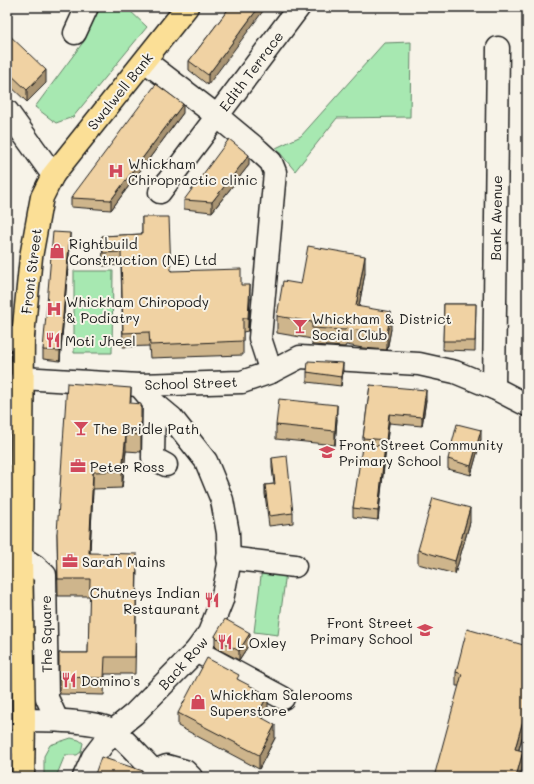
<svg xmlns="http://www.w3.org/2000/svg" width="534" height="784" viewBox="0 0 534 784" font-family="Mali,sans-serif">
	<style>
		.green { fill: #a7e8b1; stroke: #628266 }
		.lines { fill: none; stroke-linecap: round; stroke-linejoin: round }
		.minor-casing { stroke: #1c1c1c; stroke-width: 25 }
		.major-casing { stroke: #1c1c1c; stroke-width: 25 }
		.minor { stroke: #f7f3e8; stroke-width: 22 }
		.major { stroke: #fbdf96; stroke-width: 22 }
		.wall { fill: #ceb58c; stroke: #1c1c1c }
		.shaded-wall { fill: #a89372; stroke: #1c1c1c }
		.building { fill: #f0d2a3; stroke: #1c1c1c }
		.labels { text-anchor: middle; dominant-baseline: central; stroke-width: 4; stroke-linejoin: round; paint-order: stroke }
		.street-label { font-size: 14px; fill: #1c1c1c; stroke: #f7f3e8 }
		.poi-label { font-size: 14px; fill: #1c1c1c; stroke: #f7f3e8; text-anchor: start }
	</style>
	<rect width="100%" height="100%" fill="#f7f3e8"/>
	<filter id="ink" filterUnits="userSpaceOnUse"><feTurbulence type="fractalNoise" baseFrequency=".025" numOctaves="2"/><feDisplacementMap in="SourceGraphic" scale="8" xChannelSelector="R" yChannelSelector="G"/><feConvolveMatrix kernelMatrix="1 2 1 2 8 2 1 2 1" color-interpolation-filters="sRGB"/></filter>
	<g filter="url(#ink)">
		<g class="green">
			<polygon points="100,7 126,7 147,27 73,117 56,123 35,107 84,41"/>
			<polygon points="411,42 410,117 337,118 295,171 276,148 301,136 384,43"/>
			<polygon points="74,271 113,271 112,353 74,353"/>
			<polygon points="262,568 286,572 278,635 254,632"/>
			<polygon points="71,738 79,740 83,743 81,752 77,755 65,755 56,777 44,777 44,756 50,745"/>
		</g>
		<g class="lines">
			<defs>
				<g id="minor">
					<polyline points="75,33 87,7"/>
					<polyline points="145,61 217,116 258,150 271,162 275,172 260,338 271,372"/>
					<polyline points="7,111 53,175"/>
					<polyline points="160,192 299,7"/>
					<polyline points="7,338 23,336"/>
					<polyline points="22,378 139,385 242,382 271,372 300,357 419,364 455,372 494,388 527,405"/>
					<polyline points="494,388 498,48"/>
					<polyline points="154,403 153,458 166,465"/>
					<polyline points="21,557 35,566 45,575 47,698 57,720"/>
					<polyline points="228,558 295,566"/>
					<polyline points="196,651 283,698"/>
					<path d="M24 720C44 720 100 720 115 732 129 744 141 758 154 771L156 777"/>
					<polyline points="7,743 23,741"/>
					<polyline points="154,771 167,766 185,771 191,777"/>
					<polyline points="84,777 93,757 113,731 134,714 196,651 209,633 222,600 229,565 228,533 222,500 206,461 172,418 154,403 139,385"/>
				</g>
				<polyline id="major" points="23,777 24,720 21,557 23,336 31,257 41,202 42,197 53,175 187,7"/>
			</defs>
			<use href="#minor" class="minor-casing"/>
			<use href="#major" class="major-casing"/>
			<use href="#minor" class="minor"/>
			<use href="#major" class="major"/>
		</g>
		<g class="wall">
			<polygon points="230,7 208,85 189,70 189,61"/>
			<polygon points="7,33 46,83 27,102 7,83"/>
			<polygon points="183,113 111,210 71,207 71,198"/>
			<polygon points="249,165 212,212 184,209 184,200"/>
			<polygon points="142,217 171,271 241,285 250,298 248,331 243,332 243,355 150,358 149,346 123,347 121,265 103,266 102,236 142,234"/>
			<polygon points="70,243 60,361 43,359 43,350"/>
			<polygon points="365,273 359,306 391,329 387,350 363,348 346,345 345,347 312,345 312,339 277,333 277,316 301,284"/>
			<polygon points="444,304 476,304 475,351 443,350"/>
			<polygon points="307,372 343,372 341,386 307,382"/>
			<polygon points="370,385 426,400 422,426 389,423 378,520 353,517 353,508 363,447 363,438"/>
			<polygon points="131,403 141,421 141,452 126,451 122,488 93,489 90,553 137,571 135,674 105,674 104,695 59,694 59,653 88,653 90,596 58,596 57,533"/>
			<polygon points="337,419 335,445 276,439 276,425"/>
			<polygon points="481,439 471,475 448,469 448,459"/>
			<polygon points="272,458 293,513 293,523 269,526 265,494 265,485 274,484 272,468"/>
			<polygon points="470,522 455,574 418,564 418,550"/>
			<polygon points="215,636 250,643 239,660 218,649 215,646"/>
			<polygon points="527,646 527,720 519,750 523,765 459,686 456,686 456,672"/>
			<polygon points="239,680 268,708 263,718 275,738 259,769 178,726 178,713"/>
		</g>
		<g class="shaded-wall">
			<polygon points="259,7 266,7 208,85 208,75"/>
			<polygon points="46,70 46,83 27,102 27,90"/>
			<polygon points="183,104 183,113 111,210 111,200"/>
			<polygon points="249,155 249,165 212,212 212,202"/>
			<polygon points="70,233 70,243 60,361 60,351"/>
			<polygon points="365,256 365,273 356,322 356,306"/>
			<polygon points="250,285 250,298 248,331 248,318"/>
			<polygon points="391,312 391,329 387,350 387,333"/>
			<polygon points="343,363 343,372 341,386 341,377"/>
			<polygon points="131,388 131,405 130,403"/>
			<polygon points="426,390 426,400 422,426 422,417"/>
			<polygon points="337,405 337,419 335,445 335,431"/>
			<polygon points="389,414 389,423 386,450 386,440"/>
			<polygon points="481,430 481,439 471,475 471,466"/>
			<polygon points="126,434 126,451 122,488 122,471"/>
			<polygon points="385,445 385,454 378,520 378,511"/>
			<polygon points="93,472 93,489 89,570 89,553"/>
			<polygon points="470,508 470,522 455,574 455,561"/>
			<polygon points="250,633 250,643 239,660 239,651"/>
			<polygon points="268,695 268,708 257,729 257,715"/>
			<polygon points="527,706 527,720 515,763 515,749"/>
			<polygon points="275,725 275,738 259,769 259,755"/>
			<polygon points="523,751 523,765 520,777 516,777"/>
		</g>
		<g class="building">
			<polygon points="230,7 259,7 208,75 189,61"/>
			<polygon points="7,33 46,70 27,90 7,71"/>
			<polygon points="156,84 183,104 111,200 71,198"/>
			<polygon points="229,139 249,155 212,202 184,200"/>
			<polygon points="142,217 169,217 171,271 241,269 241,285 250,285 248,318 243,318 243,341 150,345 149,332 123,333 121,252 103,253 102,236 142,234"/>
			<polygon points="53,232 70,233 60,351 43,350"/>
			<polygon points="308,246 365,256 356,306 391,312 387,333 363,331 346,328 345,330 312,328 312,322 277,316 283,281 301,284"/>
			<polygon points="444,304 476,304 475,341 443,341"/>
			<polygon points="308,361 343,363 341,377 307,372"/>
			<polygon points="67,383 131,388 130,403 141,404 141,435 126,434 122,471 93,472 89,553 137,554 135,657 105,657 104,678 59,677 59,653 88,653 90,579 58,579 57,533"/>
			<polygon points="370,385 426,390 422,417 389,414 386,440 363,438"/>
			<polygon points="279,399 337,405 335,431 276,425"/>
			<polygon points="457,424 481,430 471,466 448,459"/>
			<polygon points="385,445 378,511 353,508 362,447"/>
			<polygon points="287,456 293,513 269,516 265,485 275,484 272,458"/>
			<polygon points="433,498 470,508 455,561 418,550"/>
			<polygon points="225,619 250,633 239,651 218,639 215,636"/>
			<polygon points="467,629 527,646 527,706 515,749 523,751 516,777 434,777 462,674 456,672"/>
			<polygon points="207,658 239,675 237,679 268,695 257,715 275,725 259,755 178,713"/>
			<polygon points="101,757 143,771 141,777 94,777"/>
		</g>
	</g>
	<defs>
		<symbol id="hospital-bare" viewBox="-9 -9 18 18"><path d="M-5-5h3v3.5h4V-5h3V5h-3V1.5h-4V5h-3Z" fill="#d1495b" stroke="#f7f3e8" stroke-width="2.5" paint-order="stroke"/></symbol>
		<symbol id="shop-bare" viewBox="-9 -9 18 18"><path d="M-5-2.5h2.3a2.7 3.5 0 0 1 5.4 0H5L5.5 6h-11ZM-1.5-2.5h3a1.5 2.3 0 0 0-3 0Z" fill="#d1495b" stroke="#f7f3e8" stroke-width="2.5" paint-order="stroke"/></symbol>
		<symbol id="bar-bare" viewBox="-9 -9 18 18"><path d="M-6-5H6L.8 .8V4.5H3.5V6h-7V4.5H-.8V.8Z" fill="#d1495b" stroke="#f7f3e8" stroke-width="2.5" paint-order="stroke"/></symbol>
		<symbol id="restaurant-bare" viewBox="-9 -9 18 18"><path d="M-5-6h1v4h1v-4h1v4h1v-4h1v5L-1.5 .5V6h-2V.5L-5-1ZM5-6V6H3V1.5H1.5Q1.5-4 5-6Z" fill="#d1495b" stroke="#f7f3e8" stroke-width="2.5" paint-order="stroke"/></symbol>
		<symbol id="school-bare" viewBox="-9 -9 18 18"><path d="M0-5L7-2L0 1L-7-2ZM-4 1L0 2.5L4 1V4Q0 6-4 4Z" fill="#d1495b" stroke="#f7f3e8" stroke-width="2.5" paint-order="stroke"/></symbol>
		<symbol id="office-bare" viewBox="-9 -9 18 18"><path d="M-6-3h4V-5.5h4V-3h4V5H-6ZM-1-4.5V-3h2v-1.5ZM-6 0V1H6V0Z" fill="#d1495b" stroke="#f7f3e8" stroke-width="2.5" paint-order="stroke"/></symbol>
	</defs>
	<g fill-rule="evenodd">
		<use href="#hospital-bare" x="105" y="160" width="22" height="22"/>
		<use href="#shop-bare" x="46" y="240" width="22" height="22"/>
		<use href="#hospital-bare" x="43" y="298" width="22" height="22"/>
		<use href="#bar-bare" x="289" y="315" width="22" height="22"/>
		<use href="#restaurant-bare" x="42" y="329" width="22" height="22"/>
		<use href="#bar-bare" x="70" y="417" width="22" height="22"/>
		<use href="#school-bare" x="316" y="441" width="22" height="22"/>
		<use href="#office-bare" x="67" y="455" width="22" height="22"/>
		<use href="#office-bare" x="59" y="550" width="22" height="22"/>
		<use href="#restaurant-bare" x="201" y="589" width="22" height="22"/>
		<use href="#school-bare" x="414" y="619" width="22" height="22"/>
		<use href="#restaurant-bare" x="214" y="631" width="22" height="22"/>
		<use href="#restaurant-bare" x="58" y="669" width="22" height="22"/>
		<use href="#shop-bare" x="187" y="691" width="22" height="22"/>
	</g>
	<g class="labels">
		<g class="street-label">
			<text transform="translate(251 71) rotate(-53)">Edith Terrace</text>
			<text transform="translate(120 91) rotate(-51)">Swalwell Bank</text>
			<text transform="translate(496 218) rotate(-89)">Bank Avenue</text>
			<text transform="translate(31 271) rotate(-83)">Front Street</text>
			<text transform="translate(191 383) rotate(-2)">School Street</text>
			<text transform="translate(46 634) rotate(-91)">The Square</text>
			<text transform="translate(183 663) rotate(-48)">Back Row</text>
		</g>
		<g class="poi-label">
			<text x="128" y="163">Whickham<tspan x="128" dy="16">Chiropractic clinic</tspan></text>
			<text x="69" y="243">Rightbuild<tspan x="69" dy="16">Construction (NE) Ltd</tspan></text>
			<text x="66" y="301">Whickham Chiropody<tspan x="66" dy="16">&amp; Podiatry</tspan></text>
			<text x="312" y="318">Whickham &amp; District<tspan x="312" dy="16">Social Club</tspan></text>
			<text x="65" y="340">Moti Jheel</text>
			<text x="93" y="428">The Bridle Path</text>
			<text x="339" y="444">Front Street Community<tspan x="339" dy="16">Primary School</tspan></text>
			<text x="90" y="466">Peter Ross</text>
			<text x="82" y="561">Sarah Mains</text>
			<text x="200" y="592" text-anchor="end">Chutneys Indian<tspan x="200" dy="16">Restaurant</tspan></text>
			<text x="413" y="622" text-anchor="end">Front Street<tspan x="413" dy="16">Primary School</tspan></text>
			<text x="237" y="642">L Oxley</text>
			<text x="81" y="680">Domino's</text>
			<text x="210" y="694">Whickham Salerooms<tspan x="210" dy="16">Superstore</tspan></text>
		</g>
	</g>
	<rect width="534" height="784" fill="none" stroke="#f7f3e8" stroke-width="24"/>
	<rect x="12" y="12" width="510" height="760" fill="none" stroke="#1c1c1c" stroke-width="1.5" filter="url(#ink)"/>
</svg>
